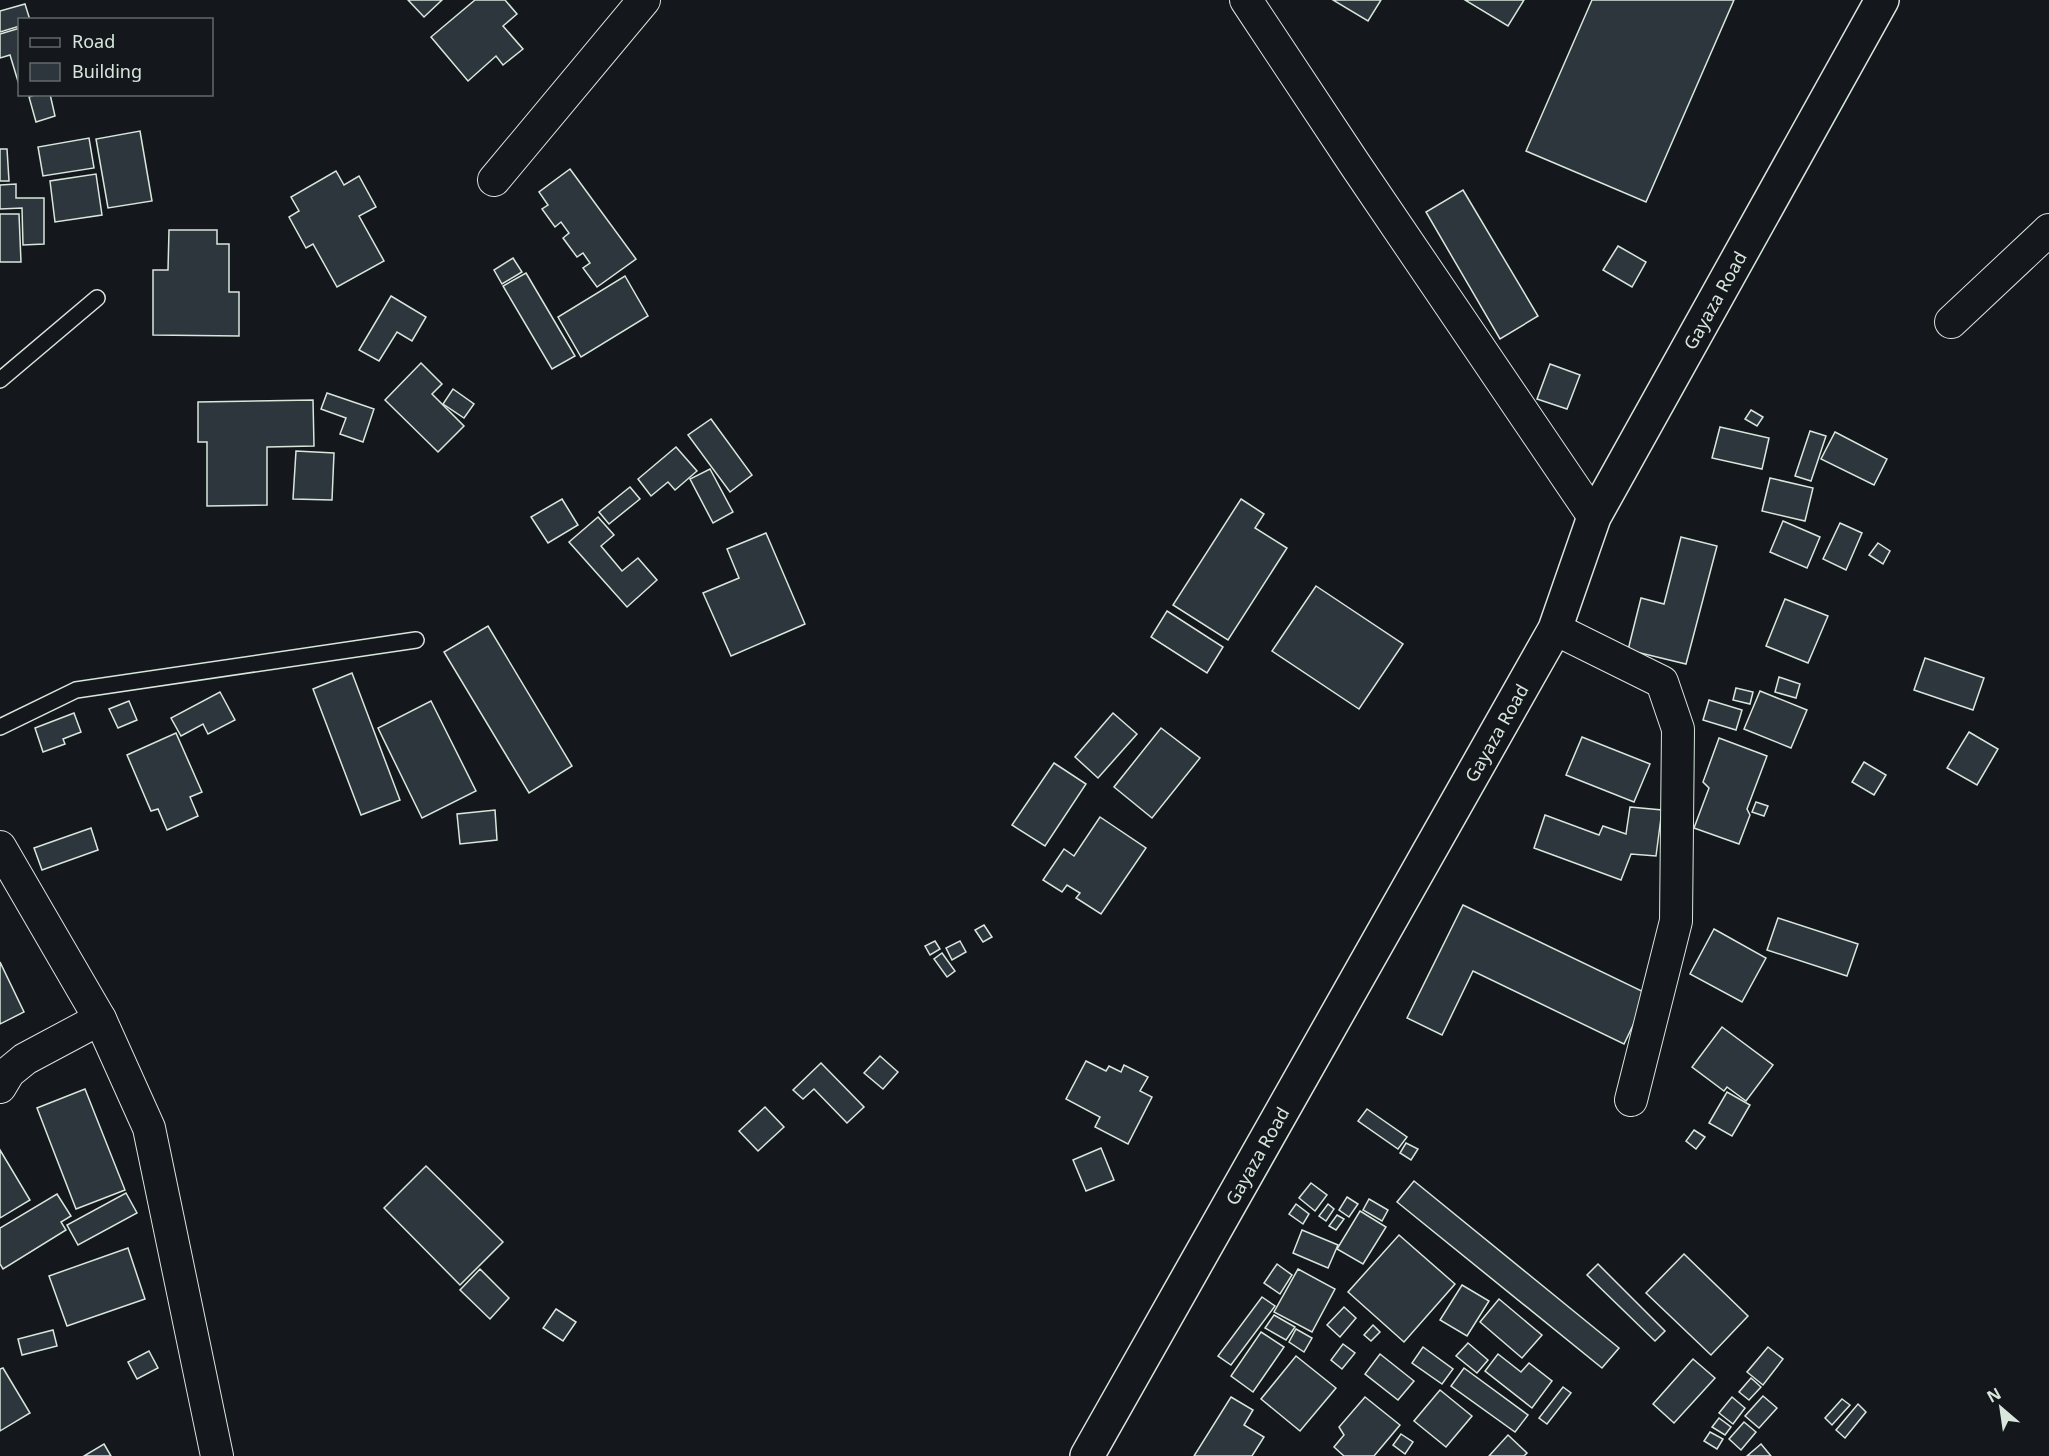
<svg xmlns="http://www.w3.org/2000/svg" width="2049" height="1456" viewBox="0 0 2049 1456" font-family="'Noto Sans',sans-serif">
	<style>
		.building { fill: #2c363c; stroke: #d8e6dc; stroke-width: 1.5 }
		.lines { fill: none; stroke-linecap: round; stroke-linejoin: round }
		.service-casing { stroke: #d8e6dc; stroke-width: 18 }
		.minor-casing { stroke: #d8e6dc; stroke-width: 34 }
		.primary-casing { stroke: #d8e6dc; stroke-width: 36 }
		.service { stroke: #14181c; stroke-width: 15 }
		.minor { stroke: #14181c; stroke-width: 32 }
		.primary { stroke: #14181c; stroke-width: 33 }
		.labels { text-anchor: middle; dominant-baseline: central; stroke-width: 4.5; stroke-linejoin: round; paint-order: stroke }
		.street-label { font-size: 18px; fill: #d8e6dc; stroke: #14181c }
	</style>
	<rect width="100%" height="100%" fill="#14181c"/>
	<g class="building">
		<polygon points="408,0 442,0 424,17"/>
		<polygon points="475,0 505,0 517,14 503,26 523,49 503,65 496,56 468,81 431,37"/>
		<polygon points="1333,0 1381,0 1368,21"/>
		<polygon points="1465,0 1524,0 1508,26"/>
		<polygon points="1592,0 1734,0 1646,202 1526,151"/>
		<polygon points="25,4 30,20 20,20 20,26 0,32 0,11"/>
		<polygon points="20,28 20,88 10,55 0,58 0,34"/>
		<polygon points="37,94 50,94 55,116 36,122 29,97"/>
		<polygon points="140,131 152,201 108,208 96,139"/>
		<polygon points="89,138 94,168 43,176 38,147"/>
		<polygon points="0,149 7,149 9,181 0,181"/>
		<polygon points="570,169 636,259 597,287 583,268 590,263 583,253 577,257 563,238 569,233 561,222 555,227 542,209 548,205 539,192"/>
		<polygon points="336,171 344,185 359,176 376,207 359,216 384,261 337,287 313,244 306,248 289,217 299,211 291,197"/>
		<polygon points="96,174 102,215 55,222 50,181"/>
		<polygon points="16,184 16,198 44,198 44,244 23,245 22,208 0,209 0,185"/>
		<polygon points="1463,190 1538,316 1500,339 1426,212"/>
		<polygon points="0,214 19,214 21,262 0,262"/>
		<polygon points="169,230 217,230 217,244 229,244 229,292 239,292 239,336 153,335 153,270 168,270"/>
		<polygon points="1618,246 1646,262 1632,287 1603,270"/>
		<polygon points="513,258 522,272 502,284 494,270"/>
		<polygon points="526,273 575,356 552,369 503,286"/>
		<polygon points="625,276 648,316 581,357 558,317"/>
		<polygon points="391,296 426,317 412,341 397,332 379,361 359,350"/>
		<polygon points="421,363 442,384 432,394 464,426 438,452 385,400"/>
		<polygon points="1550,364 1580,375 1567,409 1537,399"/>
		<polygon points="453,389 474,404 464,418 443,404"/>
		<polygon points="327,393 374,409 363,442 340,434 346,418 321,409"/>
		<polygon points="313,400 314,446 267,447 267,505 207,506 207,442 198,442 198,402"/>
		<polygon points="1751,410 1763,417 1757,426 1745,419"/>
		<polygon points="711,419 752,475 730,492 688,435"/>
		<polygon points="1720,427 1769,438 1762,469 1712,458"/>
		<polygon points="1810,431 1826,436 1811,481 1795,476"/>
		<polygon points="1835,432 1887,459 1874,485 1821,459"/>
		<polygon points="676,447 697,471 675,490 668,482 651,496 638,479"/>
		<polygon points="296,451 334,453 332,500 293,499"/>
		<polygon points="710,469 733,512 713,523 690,479"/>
		<polygon points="1770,478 1813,488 1805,521 1762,511"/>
		<polygon points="630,487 640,499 609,524 599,512"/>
		<polygon points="562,499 578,525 548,543 531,517"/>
		<polygon points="1241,499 1264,514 1255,528 1287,548 1228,640 1173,605"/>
		<polygon points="598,517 614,535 601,546 622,571 638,558 657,580 627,607 569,542"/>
		<polygon points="1783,521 1820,537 1807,568 1770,552"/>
		<polygon points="1840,523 1862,533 1846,570 1823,559"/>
		<polygon points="766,533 805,624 731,656 703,593 739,578 727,549"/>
		<polygon points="1681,537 1717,546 1686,664 1628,650 1641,598 1664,604"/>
		<polygon points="1878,543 1890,551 1883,564 1869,555"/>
		<polygon points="1316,586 1403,644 1359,709 1272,651"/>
		<polygon points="1785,599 1828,616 1808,663 1766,646"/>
		<polygon points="1167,611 1223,647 1207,673 1151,637"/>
		<polygon points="488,626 572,766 529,793 444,652"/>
		<polygon points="1925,658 1984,678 1973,710 1914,690"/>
		<polygon points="352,673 400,800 361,815 313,689"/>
		<polygon points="1779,677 1800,684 1796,698 1775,692"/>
		<polygon points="1736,688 1753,692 1750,704 1733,700"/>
		<polygon points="1760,691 1807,710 1791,748 1744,729"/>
		<polygon points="220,692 235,720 208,734 203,724 181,736 171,718"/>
		<polygon points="1709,700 1742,710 1736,730 1703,720"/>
		<polygon points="129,701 137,720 118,728 109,709"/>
		<polygon points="431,701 476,791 422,818 378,728"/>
		<polygon points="74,713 81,732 63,739 65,744 43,752 35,728"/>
		<polygon points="1113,713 1137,734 1098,778 1075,757"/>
		<polygon points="1161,728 1200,758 1152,818 1114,787"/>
		<polygon points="1969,732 1998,749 1977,785 1947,768"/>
		<polygon points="176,733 202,792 190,797 198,816 167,830 158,809 151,811 127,755"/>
		<polygon points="1582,737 1650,764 1634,802 1566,775"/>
		<polygon points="1719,738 1767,756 1747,809 1750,815 1739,844 1694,828 1709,788 1703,782"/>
		<polygon points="1864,762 1886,775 1874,795 1852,782"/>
		<polygon points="1054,763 1086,784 1045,846 1012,825"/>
		<polygon points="1756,802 1768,806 1764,816 1752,812"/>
		<polygon points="1630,807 1662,810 1656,856 1631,854 1621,880 1534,848 1545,815 1599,835 1603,826 1626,834"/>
		<polygon points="495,810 497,840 460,844 457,814"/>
		<polygon points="1100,817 1146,848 1101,914 1076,898 1080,893 1067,885 1062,892 1043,880 1064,849 1074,856"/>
		<polygon points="91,828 98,850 42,870 34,848"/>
		<polygon points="1463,905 1648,994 1624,1044 1473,971 1442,1035 1407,1018"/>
		<polygon points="1778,918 1858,944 1847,976 1767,950"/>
		<polygon points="984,925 992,937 983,942 975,930"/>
		<polygon points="1714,929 1766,958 1742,1002 1690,974"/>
		<polygon points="935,941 940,949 930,955 925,946"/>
		<polygon points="960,941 966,952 952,960 946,948"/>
		<polygon points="942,953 955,971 947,977 934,959"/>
		<polygon points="0,962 24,1012 0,1024"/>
		<polygon points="1722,1027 1773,1065 1746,1101 1727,1087 1724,1091 1692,1067"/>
		<polygon points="880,1056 898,1072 883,1089 864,1073"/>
		<polygon points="1086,1061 1106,1071 1109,1066 1121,1072 1124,1065 1148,1077 1140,1091 1152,1097 1128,1144 1095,1127 1100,1117 1066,1099"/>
		<polygon points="821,1063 864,1107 847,1123 814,1089 803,1099 793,1090"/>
		<polygon points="85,1089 125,1190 76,1209 37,1108"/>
		<polygon points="1727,1092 1750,1105 1732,1136 1709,1123"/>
		<polygon points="765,1107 784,1127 758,1151 739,1131"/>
		<polygon points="1367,1109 1407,1137 1398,1149 1358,1121"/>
		<polygon points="1694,1130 1705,1137 1696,1149 1686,1141"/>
		<polygon points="1406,1143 1418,1149 1411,1160 1400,1153"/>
		<polygon points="1101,1148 1114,1180 1086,1191 1073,1160"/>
		<polygon points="0,1150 30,1200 0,1218"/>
		<polygon points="426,1166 503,1242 460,1285 384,1208"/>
		<polygon points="1414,1181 1619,1348 1602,1368 1397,1202"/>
		<polygon points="1311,1183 1327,1195 1315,1211 1299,1198"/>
		<polygon points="126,1193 137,1213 78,1245 67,1225"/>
		<polygon points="57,1194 71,1216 61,1222 66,1230 3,1269 0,1264 0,1228"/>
		<polygon points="1347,1197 1358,1204 1349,1217 1339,1210"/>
		<polygon points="1369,1199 1388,1210 1382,1221 1363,1210"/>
		<polygon points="1296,1204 1309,1214 1303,1224 1289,1214"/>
		<polygon points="1328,1204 1334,1209 1326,1221 1319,1216"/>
		<polygon points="1360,1211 1386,1227 1363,1264 1337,1249"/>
		<polygon points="1337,1215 1344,1219 1336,1230 1329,1226"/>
		<polygon points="1302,1230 1338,1245 1328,1268 1293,1253"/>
		<polygon points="1399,1235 1455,1284 1404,1342 1348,1292"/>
		<polygon points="128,1248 145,1299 67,1326 49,1276"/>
		<polygon points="1684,1254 1748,1316 1711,1355 1646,1293"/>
		<polygon points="1277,1264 1292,1275 1280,1294 1264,1283"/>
		<polygon points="1598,1264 1665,1331 1655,1341 1587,1275"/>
		<polygon points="480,1269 509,1298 490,1319 460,1290"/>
		<polygon points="1298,1269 1335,1289 1312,1332 1274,1312"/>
		<polygon points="1462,1285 1489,1301 1467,1336 1440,1320"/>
		<polygon points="1262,1297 1275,1306 1231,1365 1218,1356"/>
		<polygon points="1499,1299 1542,1335 1522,1358 1480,1322"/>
		<polygon points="1344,1307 1356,1318 1340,1337 1327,1325"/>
		<polygon points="556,1309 576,1322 563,1341 543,1328"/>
		<polygon points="1274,1315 1295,1327 1286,1340 1265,1328"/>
		<polygon points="1373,1325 1380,1332 1371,1341 1364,1335"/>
		<polygon points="1296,1329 1312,1338 1304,1352 1289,1342"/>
		<polygon points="53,1330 57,1346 22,1355 18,1339"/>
		<polygon points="1261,1332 1284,1347 1253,1392 1231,1376"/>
		<polygon points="1468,1343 1488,1360 1477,1373 1456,1356"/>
		<polygon points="1343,1344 1355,1353 1342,1369 1331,1360"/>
		<polygon points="1423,1347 1453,1369 1442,1384 1412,1363"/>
		<polygon points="1768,1347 1783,1359 1763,1385 1747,1372"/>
		<polygon points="149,1351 158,1368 137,1379 128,1362"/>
		<polygon points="1380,1354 1414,1381 1398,1400 1365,1374"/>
		<polygon points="1498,1354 1521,1372 1529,1363 1552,1381 1532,1408 1485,1371"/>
		<polygon points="1296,1356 1336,1388 1300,1431 1261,1399"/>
		<polygon points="1693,1359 1715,1378 1674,1423 1653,1404"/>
		<polygon points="3,1368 30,1413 0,1431 0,1369"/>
		<polygon points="1464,1368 1528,1415 1515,1432 1451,1386"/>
		<polygon points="1751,1378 1761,1387 1749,1400 1739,1392"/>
		<polygon points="1563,1387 1571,1393 1547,1424 1539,1418"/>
		<polygon points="1440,1390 1472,1416 1446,1447 1414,1421"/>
		<polygon points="1763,1396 1777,1408 1759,1428 1745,1416"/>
		<polygon points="1231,1397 1253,1410 1244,1425 1264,1437 1252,1456 1194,1456"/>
		<polygon points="1365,1397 1400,1425 1374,1456 1344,1456 1334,1447 1344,1435 1339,1427"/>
		<polygon points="1732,1397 1745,1408 1733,1424 1719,1413"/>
		<polygon points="1842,1399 1850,1405 1832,1425 1825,1418"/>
		<polygon points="1858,1404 1866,1412 1845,1438 1836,1430"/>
		<polygon points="1719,1418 1731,1427 1725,1435 1712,1427"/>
		<polygon points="1744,1422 1756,1432 1741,1450 1729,1439"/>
		<polygon points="1710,1432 1723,1439 1717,1449 1704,1441"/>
		<polygon points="1401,1434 1413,1442 1405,1454 1393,1445"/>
		<polygon points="1508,1435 1527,1453 1524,1456 1489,1456"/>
		<polygon points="104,1444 111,1456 84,1456"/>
		<polygon points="1761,1444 1771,1456 1747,1456"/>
	</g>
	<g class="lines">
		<defs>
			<g id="service">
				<polyline points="0,380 97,298"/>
				<polyline points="0,727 76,690 416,640"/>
			</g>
			<g id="minor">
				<polyline points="1246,0 1354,163 1594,517"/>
				<polyline points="494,180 644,0"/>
				<polyline points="1951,322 2049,230"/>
				<polyline points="1555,629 1662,682 1678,729 1676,921 1631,1100"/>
				<polyline points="0,847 100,1019 149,1128 217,1456"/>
				<polyline points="0,1087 9,1072 25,1059 100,1019"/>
			</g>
			<g id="primary">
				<path id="s1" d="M1087 1456 1555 629 1594 517 1882 0"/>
			</g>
		</defs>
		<use href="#service" class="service-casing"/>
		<use href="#minor" class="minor-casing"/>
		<use href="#primary" class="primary-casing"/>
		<use href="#service" class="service"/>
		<use href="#minor" class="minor"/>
		<use href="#primary" class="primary"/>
	</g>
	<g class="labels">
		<g class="street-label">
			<text stroke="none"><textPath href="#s1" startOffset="1317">Gayaza Road</textPath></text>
			<text stroke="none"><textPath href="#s1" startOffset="831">Gayaza Road</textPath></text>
			<text stroke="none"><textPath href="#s1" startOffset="345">Gayaza Road</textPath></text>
		</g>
	</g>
	<rect x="18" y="18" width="195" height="78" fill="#14181c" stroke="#626a69" stroke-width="1.5"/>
	<rect x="30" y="38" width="30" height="9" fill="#14181c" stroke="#626a69" stroke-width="1.5"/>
	<text x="72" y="48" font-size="18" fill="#d8e6dc">Road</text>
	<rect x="30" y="63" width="30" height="18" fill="#2c363c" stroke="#626a69" stroke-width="1.5"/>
	<text x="72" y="78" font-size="18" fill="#d8e6dc">Building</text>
	<g transform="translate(2001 1408) rotate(331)" stroke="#14181c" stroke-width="4.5" paint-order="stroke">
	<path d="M0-4.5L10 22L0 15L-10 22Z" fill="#d8e6dc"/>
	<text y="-9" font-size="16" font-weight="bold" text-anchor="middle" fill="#d8e6dc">N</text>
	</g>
</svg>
